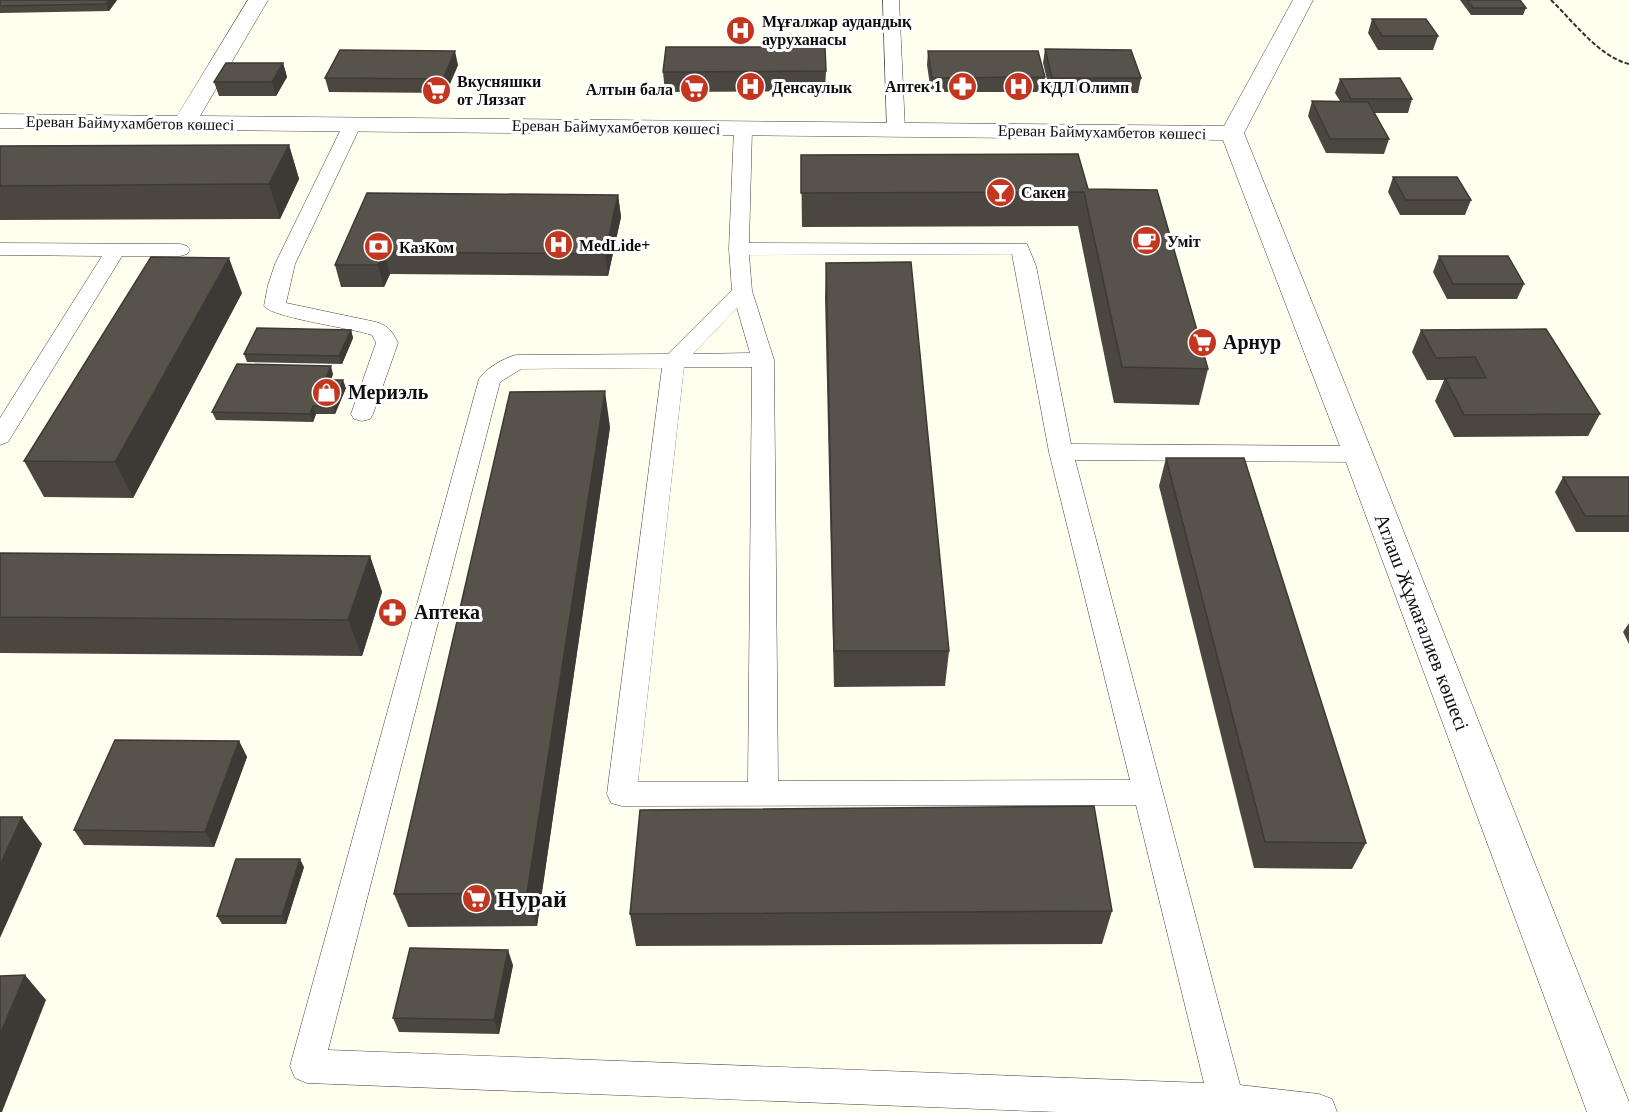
<svg xmlns="http://www.w3.org/2000/svg" width="1629" height="1112" viewBox="0 0 1629 1112" font-family="'Times New Roman',serif">
	<style>
		.lines { fill: none; stroke-linecap: round; stroke-linejoin: round }
		.service-casing { stroke: #414141; stroke-width: 1 }
		.minor-casing { stroke: #414141; stroke-width: 1 }
		.path { stroke: #303030; stroke-width: 2; stroke-dasharray: 4.5 2; stroke-linecap: butt }
		.service { fill: #fff; fill-rule: evenodd }
		.minor { fill: #fff; fill-rule: evenodd }
		.wall { fill: #4b4740 }
		.shaded-wall { fill: #3d3934 }
		.building { fill: #57524a; stroke: #3d3934; stroke-width: 1.5 }
		.labels { text-anchor: middle; dominant-baseline: central; stroke-width: 6; stroke-linejoin: round; paint-order: stroke }
		.far-poi-label { font-size: 16px; font-weight: bold; fill: #0e0e0e; stroke: #fff; text-anchor: start }
		.far-street-label { font-size: 16px; fill: #0e0e0e; stroke: #fff }
		.poi-label { font-size: 20px; font-weight: bold; fill: #0e0e0e; stroke: #fff; text-anchor: start }
		.street-label { font-size: 20px; fill: #0e0e0e; stroke: #fff }
		.near-poi-label { font-size: 24px; font-weight: bold; fill: #0e0e0e; stroke: #fff; text-anchor: start }
	</style>
	<rect width="100%" height="100%" fill="#ffffef"/>
	<g class="lines">
		<defs>
			<g id="service">
				<polygon points="883,0 899,0 905,130 902,134 890,134 887,130"/>
				<path d="M352 120 358 121 361 125 295 264 286 303 376 322C389 326 392 331 398 343L373 414 370 419 362 421 354 419 351 414 376 343 372 335C352 328 273 318 264 306L268 285 275 264 343 125 346 121Z"/>
				<path d="M743 124 749 125 752 129 749 243 1027 244 1036 266 1071 444 1358 446 1366 448 1370 454 1366 460 1358 462 1075 460 1240 1085 1319 1094 1332 1099 1337 1112H1058L307 1083 295 1078 290 1066 479 379C486 368 504 358 516 355L668 354 732 290 729 249 734 129 737 125ZM1012 254 1049 452 1130 780 778 781 774 360 752 291 749 255ZM737 308 750 353 693 354ZM684 367H752L748 782H638ZM662 368 607 794 611 803 622 806 1136 805 1204 1083 328 1050 500 382 521 369Z"/>
				<polygon points="0,243 180,244 187,246 190,250 187,254 180,256 122,256 8,442 0,445 0,418 102,256 0,255"/>
			</g>
			<polygon id="minor" points="248,0 268,0 200,116 1224,126 1293,0 1313,0 1244,133 1373,454 1629,1102 1629,1112 1587,1112 1343,454 1223,140 0,128 0,114 177,116"/>
		</defs>
		<use href="#service" class="service-casing"/>
		<use href="#minor" class="minor-casing"/>
		<path class="path" d="M1551 0C1574 22 1598 56 1629 64"/>
		<use href="#service" class="service"/>
		<use href="#minor" class="minor"/>
	</g>
	<g class="wall">
		<polygon points="0,0 117,0 109,11 0,13"/>
		<polygon points="1460,0 1520,0 1526,8 1523,15 1471,15"/>
		<polygon points="1372,19 1438,36 1433,50 1378,50 1368,33"/>
		<polygon points="1045,49 1141,78 1138,93 1050,92 1043,63"/>
		<polygon points="928,51 1045,77 1044,92 931,92 927,65"/>
		<polygon points="283,63 287,77 276,96 219,96 214,82"/>
		<polygon points="458,65 446,93 329,92 325,78"/>
		<polygon points="826,71 825,91 665,92 663,72"/>
		<polygon points="1340,79 1412,99 1408,113 1375,113 1389,139 1384,154 1326,153 1308,116 1312,101 1340,101 1335,93"/>
		<polygon points="289,145 299,179 280,219 0,220 0,146"/>
		<polygon points="801,155 1088,189 1208,369 1199,405 1114,403 1078,226 802,227"/>
		<polygon points="1393,177 1471,200 1465,215 1400,215 1388,192"/>
		<polygon points="618,195 621,217 608,276 390,274 384,287 341,287 335,265"/>
		<polygon points="1439,256 1524,284 1517,299 1447,299 1433,272"/>
		<polygon points="826,263 949,651 945,686 834,687 825,298"/>
		<polygon points="242,293 133,498 44,497 24,461"/>
		<polygon points="351,330 353,338 342,364 247,362 244,354"/>
		<polygon points="1421,330 1600,414 1588,436 1454,437 1435,401 1444,380 1427,380 1412,352"/>
		<polygon points="333,374 331,380 346,388 335,414 316,414 313,422 216,420 212,412"/>
		<polygon points="610,427 537,926 408,927 394,894"/>
		<polygon points="1166,458 1366,843 1352,869 1254,868 1159,486"/>
		<polygon points="1563,477 1629,477 1629,532 1576,532 1555,492"/>
		<polygon points="0,553 370,556 382,592 362,656 0,653"/>
		<polygon points="1629,623 1629,644 1623,632"/>
		<polygon points="239,741 247,757 214,847 84,845 74,830"/>
		<polygon points="304,867 286,924 222,924 217,916"/>
		<polygon points="1112,911 1102,944 636,946 630,914"/>
		<polygon points="513,965 499,1034 399,1032 393,1018"/>
	</g>
	<g class="shaded-wall">
		<polygon points="109,0 117,0 109,11 106,4"/>
		<polygon points="455,51 458,65 446,93 443,79"/>
		<polygon points="283,63 287,77 276,96 272,82"/>
		<polygon points="289,145 299,179 280,219 269,184"/>
		<polygon points="618,195 621,217 608,276 605,254"/>
		<polygon points="384,252 390,274 384,287 378,265"/>
		<polygon points="229,258 242,293 133,498 115,462"/>
		<polygon points="351,330 353,338 342,364 339,356"/>
		<polygon points="331,366 333,374 327,388 325,380"/>
		<polygon points="343,380 346,388 335,414 333,406"/>
		<polygon points="605,391 610,427 537,926 527,893"/>
		<polygon points="313,406 316,414 313,422 310,414"/>
		<polygon points="370,556 382,592 362,656 348,620"/>
		<polygon points="239,741 247,757 214,847 205,832"/>
		<polygon points="22,817 42,844 0,938 0,865"/>
		<polygon points="300,859 304,867 286,924 282,916"/>
		<polygon points="508,950 513,965 499,1034 494,1020"/>
		<polygon points="25,975 46,1000 2,1112 0,1112 0,1035"/>
	</g>
	<g class="building">
		<polygon points="0,0 109,0 106,4 0,6"/>
		<polygon points="1467,0 1520,0 1526,8 1473,8"/>
		<polygon points="1372,19 1426,19 1438,36 1382,36"/>
		<polygon points="666,47 825,47 826,71 663,72"/>
		<polygon points="1045,49 1131,50 1141,78 1052,78"/>
		<polygon points="340,50 455,51 443,79 325,78"/>
		<polygon points="928,51 1038,51 1045,77 932,78"/>
		<polygon points="226,63 283,63 272,82 214,82"/>
		<polygon points="1400,78 1412,99 1351,99 1340,79"/>
		<polygon points="1312,101 1368,102 1389,139 1330,139"/>
		<polygon points="289,145 269,184 0,186 0,146"/>
		<polygon points="1078,154 1088,189 1157,190 1208,369 1122,367 1084,192 801,193 801,155"/>
		<polygon points="1393,177 1457,177 1471,200 1406,200"/>
		<polygon points="367,193 618,195 605,254 384,252 378,265 335,265"/>
		<polygon points="1439,256 1508,256 1524,284 1453,284"/>
		<polygon points="151,257 229,258 115,462 24,461"/>
		<polygon points="911,262 949,651 834,651 826,263"/>
		<polygon points="257,328 351,330 339,356 244,354"/>
		<polygon points="1546,329 1600,414 1464,415 1445,378 1486,378 1475,357 1436,358 1421,330"/>
		<polygon points="237,364 331,366 325,380 343,380 333,406 313,406 310,414 212,412"/>
		<polygon points="605,391 527,893 394,894 510,392"/>
		<polygon points="1166,458 1244,458 1366,843 1265,842"/>
		<polygon points="1563,477 1629,477 1629,516 1585,516"/>
		<polygon points="0,553 370,556 348,620 0,617"/>
		<polygon points="115,740 239,741 205,832 74,830"/>
		<polygon points="1094,806 1112,911 630,914 640,810"/>
		<polygon points="0,817 22,817 0,865"/>
		<polygon points="236,859 300,859 282,916 217,916"/>
		<polygon points="410,948 508,950 494,1020 393,1018"/>
		<polygon points="25,975 0,1035 0,976"/>
	</g>
	<defs>
		<symbol id="hospital-disc" viewBox="-11 -11 22 22"><circle r="9.5" fill="#c33721" stroke="#fff"/><path d="M-5-5h3v3.5h4V-5h3V5h-3V1.5h-4V5h-3Z" fill="#fff"/></symbol>
		<symbol id="pharmacy-disc" viewBox="-11 -11 22 22"><circle r="9.5" fill="#c33721" stroke="#fff"/><path d="M-2-6h4v4h4v4h-4v4h-4v-4h-4v-4h4Z" fill="#fff"/></symbol>
		<symbol id="supermarket-disc" viewBox="-11 -11 22 22"><circle r="9.5" fill="#c33721" stroke="#fff"/><path d="M-6-5.5h2.5l.6 2H6L4.5 2H-2.5L-4.4-4H-6ZM-1.5 3.2a1.3 1.3 0 1 0 .1 0ZM3 3.2a1.3 1.3 0 1 0 .1 0Z" fill="#fff"/></symbol>
		<symbol id="bar-disc" viewBox="-11 -11 22 22"><circle r="9.5" fill="#c33721" stroke="#fff"/><path d="M-6-5H6L.8 .8V4.5H3.5V6h-7V4.5H-.8V.8Z" fill="#fff"/></symbol>
		<symbol id="cafe-disc" viewBox="-11 -11 22 22"><circle r="9.5" fill="#c33721" stroke="#fff"/><path d="M-5.5-4.5H6V0H3Q3 3.5 0 3.5H-2.5Q-5.5 3.5-5.5 0ZM3-3.2v2h1.7v-2ZM-6 4.5H4V6H-6Z" fill="#fff"/></symbol>
		<symbol id="bank-disc" viewBox="-11 -11 22 22"><circle r="9.5" fill="#c33721" stroke="#fff"/><path d="M-6-4H6V4H-6ZM0-2.3a2.3 2.3 0 1 0 0 4.6a2.3 2.3 0 1 0 0-4.6Z" fill="#fff"/></symbol>
		<symbol id="shop-disc" viewBox="-11 -11 22 22"><circle r="9.5" fill="#c33721" stroke="#fff"/><path d="M-5-2.5h2.3a2.7 3.5 0 0 1 5.4 0H5L5.5 6h-11ZM-1.5-2.5h3a1.5 2.3 0 0 0-3 0Z" fill="#fff"/></symbol>
	</defs>
	<g fill-rule="evenodd">
		<use href="#hospital-disc" x="724" y="14" width="33" height="33"/>
		<use href="#pharmacy-disc" x="946" y="70" width="33" height="33"/>
		<use href="#hospital-disc" x="734" y="70" width="33" height="33"/>
		<use href="#hospital-disc" x="1002" y="70" width="33" height="33"/>
		<use href="#supermarket-disc" x="678" y="72" width="33" height="33"/>
		<use href="#supermarket-disc" x="420" y="74" width="33" height="33"/>
		<use href="#bar-disc" x="984" y="176" width="33" height="33"/>
		<use href="#cafe-disc" x="1130" y="224" width="33" height="33"/>
		<use href="#hospital-disc" x="542" y="228" width="33" height="33"/>
		<use href="#bank-disc" x="362" y="230" width="33" height="33"/>
		<use href="#supermarket-disc" x="1186" y="326" width="33" height="33"/>
		<use href="#shop-disc" x="310" y="376" width="33" height="33"/>
		<use href="#pharmacy-disc" x="376" y="596" width="33" height="33"/>
		<use href="#supermarket-disc" x="460" y="882" width="33" height="33"/>
	</g>
	<g class="labels">
		<g class="far-poi-label">
			<text x="762" y="21">Мұғалжар аудандық<tspan x="762" dy="18">ауруханасы</tspan></text>
			<text x="457" y="81">Вкусняшки<tspan x="457" dy="18">от Ляззат</tspan></text>
			<text x="942" y="86" text-anchor="end">Аптек 1</text>
			<text x="772" y="87">Денсаулык</text>
			<text x="1040" y="87">КДЛ Олимп</text>
			<text x="673" y="89" text-anchor="end">Алтын бала</text>
			<text x="1021" y="192">Сакен</text>
			<text x="1167" y="241">Умiт</text>
			<text x="579" y="245">MedLide+</text>
			<text x="399" y="247">КазКом</text>
		</g>
		<g class="far-street-label">
			<text transform="translate(130 123) rotate(1)">Ереван Баймухамбетов көшесі</text>
			<text transform="translate(616 127) rotate(1)">Ереван Баймухамбетов көшесі</text>
			<text transform="translate(1102 132) rotate(1)">Ереван Баймухамбетов көшесі</text>
		</g>
		<g class="poi-label">
			<text x="1223" y="342">Арнур</text>
			<text x="348" y="392">Мериэль</text>
			<text x="414" y="612">Аптека</text>
		</g>
		<g class="street-label">
			<text transform="translate(1422 622) rotate(69)">Атлаш Жұмағалиев көшесі</text>
		</g>
		<g class="near-poi-label">
			<text x="497" y="899">Нурай</text>
		</g>
	</g>
</svg>
